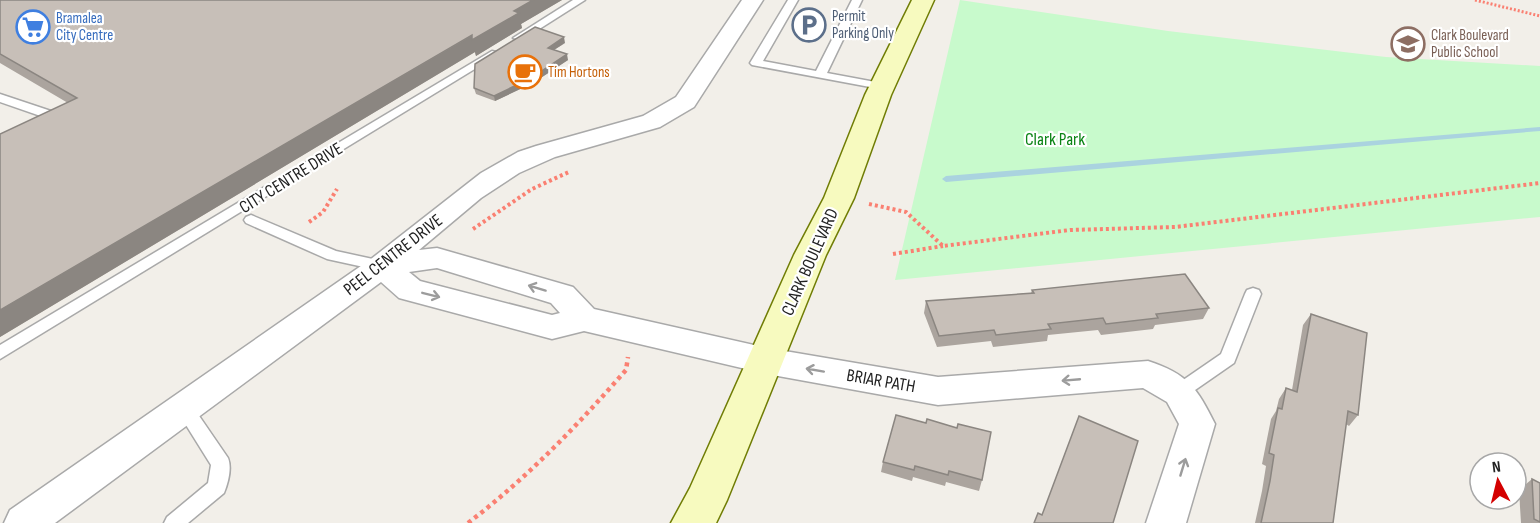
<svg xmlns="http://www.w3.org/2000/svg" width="1540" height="523" viewBox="0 0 1540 523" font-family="'Sofia Sans Condensed',sans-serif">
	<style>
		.park { fill: #c8facc }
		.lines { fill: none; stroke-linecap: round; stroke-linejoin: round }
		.stream { fill: #aad3df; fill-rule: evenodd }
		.lane-casing { stroke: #a9a9a9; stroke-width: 3 }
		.street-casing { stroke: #a9a9a9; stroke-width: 3 }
		.secondary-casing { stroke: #707d05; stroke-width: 3 }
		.path-far2 { stroke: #fa8072; stroke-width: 3; stroke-dasharray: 2 2; stroke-linecap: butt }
		.path-far1 { stroke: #fa8072; stroke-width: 4; stroke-dasharray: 3 3; stroke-linecap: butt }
		.path { stroke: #fa8072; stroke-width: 4.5; stroke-dasharray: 4 4; stroke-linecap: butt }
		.lane { fill: #fff; fill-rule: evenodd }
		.street { fill: #fff; fill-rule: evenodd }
		.secondary { fill: #f7fabf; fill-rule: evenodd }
		.wall { fill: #aba49e }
		.shaded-wall { fill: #8b8681 }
		.building { fill: #c7bfb8; stroke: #8b8681; stroke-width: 1.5 }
		.oneway { stroke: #9c9c9c }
		.labels { text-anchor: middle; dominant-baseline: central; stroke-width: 4.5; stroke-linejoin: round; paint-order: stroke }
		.far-service-label { font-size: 15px; fill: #4e5e75; stroke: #fff; text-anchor: start }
		.far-shop-label { font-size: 15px; fill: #366cbe; stroke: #fff; text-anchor: start }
		.far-education-label { font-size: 15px; fill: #785e54; stroke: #fff; text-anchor: start }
		.far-food-label { font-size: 15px; fill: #c56008; stroke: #fff; text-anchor: start }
		.park-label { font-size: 18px; fill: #0c8416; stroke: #fff }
		.street-label { font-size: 18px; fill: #222; stroke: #fff }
	</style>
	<rect width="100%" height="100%" fill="#f2efe9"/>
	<polygon class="park" points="960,0 1168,31 1386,57 1540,66 1540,217 895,280"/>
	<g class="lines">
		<polygon class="stream" points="1540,127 1540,131 946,182 942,179 946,176"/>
		<defs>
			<g id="lane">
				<polygon points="573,0 585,0 522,40 513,38"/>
				<polygon points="788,0 798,0 763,61 816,71 852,0 862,0 827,73 886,84 886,90 752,65 750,63"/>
				<polygon points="492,51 496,52 496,56 0,359 0,345"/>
				<polygon points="0,94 66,116 68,119 66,122 58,122 0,102"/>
				<polygon points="251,215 336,251 382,261 390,266 382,271 327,259 246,223 244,220 246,217"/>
				<polygon points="1253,288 1259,290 1261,294 1234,363 1185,397 1179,399 1173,397 1170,392 1173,387 1221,354 1245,294 1247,290"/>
				<path d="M185 402 191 404 228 458C232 468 228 483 224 493L188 523H164L167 517 208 483 211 465 176 409 179 404Z"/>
			</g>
			<path id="street" d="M742 0H763L694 107 660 127 555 157 519 173 481 198 419 250 437 248 573 287 594 309 767 348 938 377 1148 361C1188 374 1197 388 1215 424L1186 523H1146L1179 424 1167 402 1143 388 938 405 767 374 584 331 552 339 399 298 381 282 55 523H4L10 510 371 259 481 173 518 152 536 146 643 116 676 97ZM437 268 551 303 560 313 552 315 420 281 409 272Z"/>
			<polygon id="secondary" points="912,0 934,0 891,95 854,198 826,255 727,500 716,523 671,523 690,488 794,255 824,198 865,95"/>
		</defs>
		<use href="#lane" class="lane-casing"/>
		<use href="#street" class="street-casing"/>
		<use href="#secondary" class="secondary-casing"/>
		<polyline class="path-far2" points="1475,0 1540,16"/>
		<g class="path-far1">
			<polyline points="869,204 906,212 943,246 1070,230 1175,227 1540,183"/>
			<polyline points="309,222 323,212 337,189"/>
			<polyline points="473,229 532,189 569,172"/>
			<polyline points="893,254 943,246"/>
		</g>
		<path class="path" d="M468 523C527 478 577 426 626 370L628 357"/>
		<use href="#lane" class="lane"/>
		<use href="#street" class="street"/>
		<use href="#secondary" class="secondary"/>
	</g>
	<g class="wall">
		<polygon points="0,0 562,0 521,24 522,28 476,56 475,52 0,337 0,134 68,103 0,63"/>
		<polygon points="565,43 554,50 568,60 533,83 495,101 476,94 474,88"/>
		<polygon points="1032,290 1209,308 1203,319 1155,325 1153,329 1101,335 1098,330 1048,335 1047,341 993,347 991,341 937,347 924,313 926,301 1031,293"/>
		<polygon points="1311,314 1358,415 1349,426 1346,424 1333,523 1255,523 1262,491 1266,466 1262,464 1271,419 1276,411 1279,399 1286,388 1292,390 1303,325"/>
		<polygon points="896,415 982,480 979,491 946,482 945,486 913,477 912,481 881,472 883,462"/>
		<polygon points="1532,479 1540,483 1540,523 1521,523 1519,490"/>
	</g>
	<g class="shaded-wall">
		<polygon points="533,0 562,0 521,24 522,28 476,56 475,52 0,337 0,310"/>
		<polygon points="564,37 565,43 549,53 548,48"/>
		<polygon points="567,54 568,60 533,83 495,101 494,96"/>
	</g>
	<g class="building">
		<polygon points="0,0 533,0 514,11 519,13 472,40 472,35 0,310 0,134 77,98 0,54"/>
		<polygon points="535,27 564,37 548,48 567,54 531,78 494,96 474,88 475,64"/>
		<polygon points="1185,274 1209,308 1156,314 1158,318 1106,324 1103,318 1048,324 1051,329 996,335 994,330 939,336 926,301 1034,293 1032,290"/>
		<polygon points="1311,314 1367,333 1358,415 1348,411 1333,523 1261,523 1270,481 1274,455 1269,453 1278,408 1282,409 1286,388 1297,392"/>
		<polygon points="896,415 926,423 927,419 957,428 958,424 991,432 982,480 949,471 948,475 915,466 914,470 883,462"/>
		<polygon points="1079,416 1138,441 1113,523 1034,523 1038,513 1042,515"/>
		<polygon points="1532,479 1540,483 1540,522 1534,519"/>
	</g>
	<defs><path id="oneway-shaft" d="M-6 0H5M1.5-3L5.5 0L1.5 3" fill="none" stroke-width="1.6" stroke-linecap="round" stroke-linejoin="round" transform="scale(1.5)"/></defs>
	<g class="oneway">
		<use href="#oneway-shaft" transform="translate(537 288) rotate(-163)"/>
		<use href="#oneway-shaft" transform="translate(431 295) rotate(14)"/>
		<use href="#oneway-shaft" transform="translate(815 370) rotate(-170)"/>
		<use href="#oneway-shaft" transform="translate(1071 380) rotate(175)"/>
		<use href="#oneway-shaft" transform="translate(1183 467) rotate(-73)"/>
	</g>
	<defs>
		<symbol id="parking-ring" viewBox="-11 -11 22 22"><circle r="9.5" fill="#fff" stroke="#5c6f8a" stroke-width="1.5"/><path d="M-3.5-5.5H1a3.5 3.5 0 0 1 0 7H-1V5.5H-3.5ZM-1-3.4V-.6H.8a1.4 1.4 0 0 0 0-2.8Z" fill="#5c6f8a"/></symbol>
		<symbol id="supermarket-ring" viewBox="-11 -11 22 22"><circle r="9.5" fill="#fff" stroke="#3f7fe0" stroke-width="1.5"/><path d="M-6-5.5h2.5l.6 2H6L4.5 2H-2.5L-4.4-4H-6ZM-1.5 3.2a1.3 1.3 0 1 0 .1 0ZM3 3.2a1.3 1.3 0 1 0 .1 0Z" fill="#3f7fe0"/></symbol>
		<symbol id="school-ring" viewBox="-11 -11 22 22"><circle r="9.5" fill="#fff" stroke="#8d6e63" stroke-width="1.5"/><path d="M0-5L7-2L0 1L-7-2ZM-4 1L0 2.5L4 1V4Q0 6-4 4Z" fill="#8d6e63"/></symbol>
		<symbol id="cafe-ring" viewBox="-11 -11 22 22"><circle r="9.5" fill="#fff" stroke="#e8710a" stroke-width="1.5"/><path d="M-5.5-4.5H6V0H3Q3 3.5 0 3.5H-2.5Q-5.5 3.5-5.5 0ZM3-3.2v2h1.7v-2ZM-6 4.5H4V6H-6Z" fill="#e8710a"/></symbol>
	</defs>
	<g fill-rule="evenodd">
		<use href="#parking-ring" x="790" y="6" width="38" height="38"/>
		<use href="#supermarket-ring" x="14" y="8" width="38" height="38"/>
		<use href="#school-ring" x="1389" y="25" width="38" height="38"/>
		<use href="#cafe-ring" x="506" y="53" width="38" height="38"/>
	</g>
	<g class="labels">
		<g class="far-service-label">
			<text x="832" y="16">Permit<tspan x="832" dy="17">Parking Only</tspan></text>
		</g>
		<g class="far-shop-label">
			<text x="56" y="18">Bramalea<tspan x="56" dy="17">City Centre</tspan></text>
		</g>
		<g class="far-education-label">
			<text x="1431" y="35">Clark Boulevard<tspan x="1431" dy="17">Public School</tspan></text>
		</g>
		<g class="far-food-label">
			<text x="548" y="72">Tim Hortons</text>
		</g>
		<g class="park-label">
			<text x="1055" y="139">Clark Park</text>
		</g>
		<g class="street-label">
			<text transform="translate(291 178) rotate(-32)">CITY CENTRE DRIVE</text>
			<text transform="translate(393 255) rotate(-38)">PEEL CENTRE DRIVE</text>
			<text transform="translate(810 262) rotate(-66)">CLARK BOULEVARD</text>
			<text transform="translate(881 381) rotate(10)">BRIAR PATH</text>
		</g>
	</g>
	<g transform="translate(1498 481) rotate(353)"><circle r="28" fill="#ffffff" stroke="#a7a7a7" stroke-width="1.5"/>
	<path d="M0-4.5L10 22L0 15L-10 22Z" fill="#d40000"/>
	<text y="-9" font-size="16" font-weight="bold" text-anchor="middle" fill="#222222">N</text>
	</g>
</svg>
